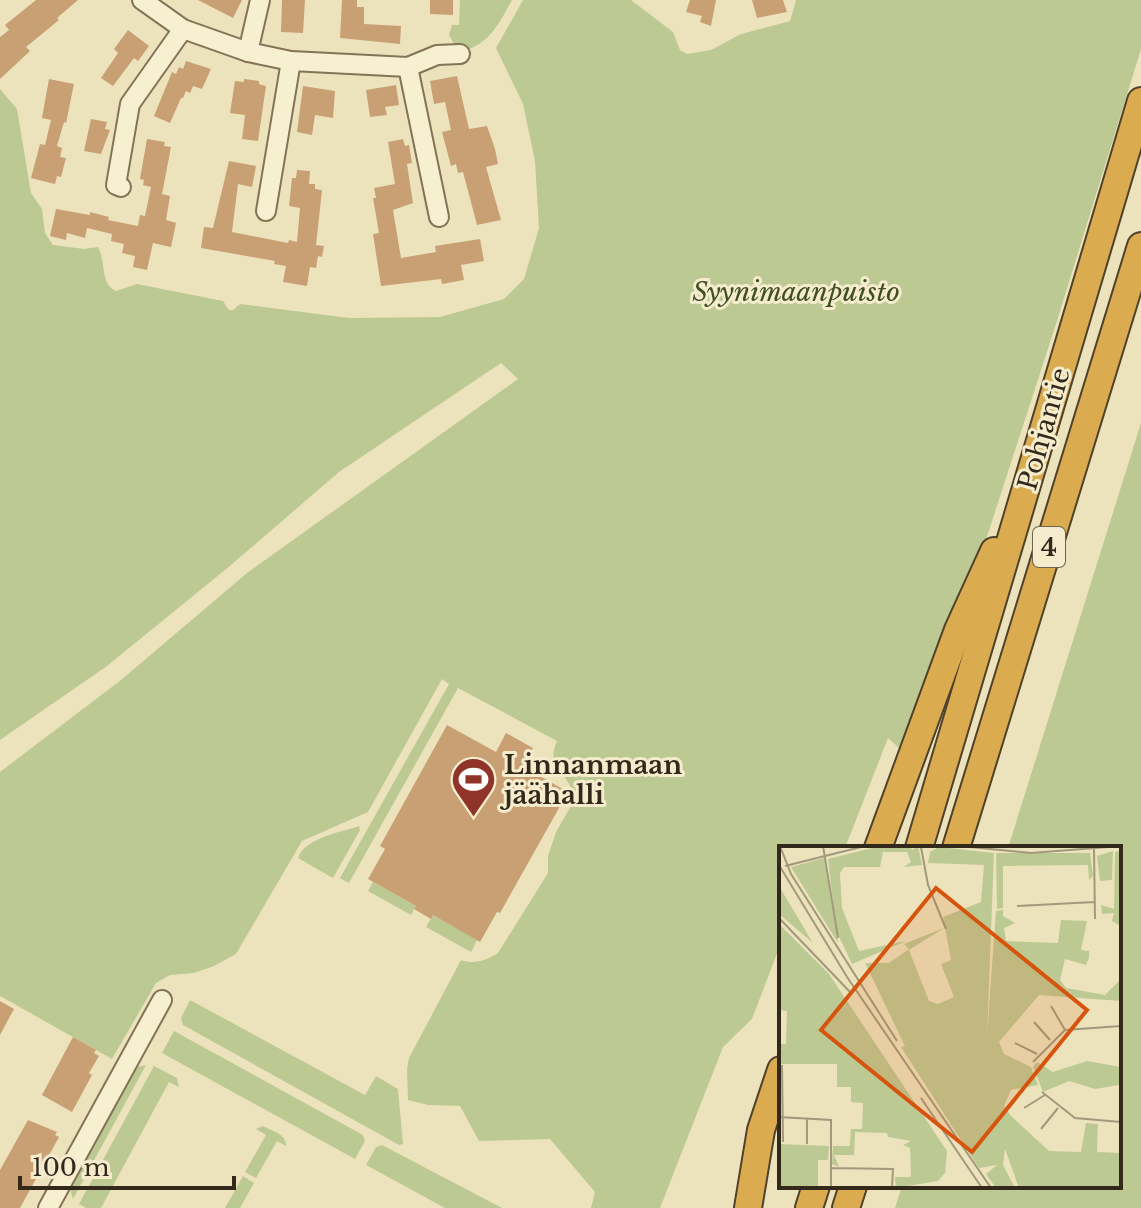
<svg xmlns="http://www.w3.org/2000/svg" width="1141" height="1208" viewBox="0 0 1141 1208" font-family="'Libre Baskerville',serif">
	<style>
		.green { fill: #bdc992 }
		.building { fill: #c9a074 }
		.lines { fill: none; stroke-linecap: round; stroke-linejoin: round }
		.minor-casing { stroke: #837357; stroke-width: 22 }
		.highway-casing { stroke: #50412c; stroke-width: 30 }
		.minor { stroke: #f7f0d0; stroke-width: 18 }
		.highway { stroke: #daac4f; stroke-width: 26 }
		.labels { text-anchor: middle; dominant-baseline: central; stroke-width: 6; stroke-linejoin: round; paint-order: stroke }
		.shield { fill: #f4eccd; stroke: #6d6450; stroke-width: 2 }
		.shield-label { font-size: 24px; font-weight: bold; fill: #33291b }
		.park-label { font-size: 26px; font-style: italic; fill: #3f4e23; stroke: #f4eccd }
		.street-label { font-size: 26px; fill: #33291b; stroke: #f4eccd }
		.poi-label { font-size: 26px; font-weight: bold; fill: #33291b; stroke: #f4eccd; text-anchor: start }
		.inset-road { fill: none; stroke: #a2997c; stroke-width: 2 }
		.view { fill: #d6540e; fill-opacity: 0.15; stroke: #d6540e; stroke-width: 4 }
		.inset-edge { fill: none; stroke: #33291b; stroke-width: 4 }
	</style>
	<rect width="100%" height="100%" fill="#ece3bd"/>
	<g class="green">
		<path d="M460 0H512C500 22 487 49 458 51L449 35 452 25H459Z"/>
		<path d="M523 0H631L673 32 680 50 687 54 711 50 741 34 790 21 796 0H1141V49L1056 324 957 629 909 757 888 738 845 848H781V943L752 1019 723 1047 660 1208H591L595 1192 550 1139 479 1141 460 1106 428 1105 408 1100 407 1069 409 1058 461 960C474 965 487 960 498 953L548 873V856L556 832 575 799C569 770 544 771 557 741L458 688 349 883 340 878 449 684 442 679 368 812 302 841 236 954 214 966 194 973 170 975 156 983 112 1059 0 996V772L121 680 247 573 518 379 501 363 339 472 231 565 107 666 0 740V89L17 109 31 193 42 209 45 233 53 245 84 249 98 247C107 263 99 283 116 291L137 284 223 301 229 310H233L240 304 349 318 440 317 504 299 524 279 539 228 535 161 523 104 496 48Z"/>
		<polygon points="1141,423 1141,1208 895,1208 902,1186 1119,1186 1119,848 1008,848"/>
		<path d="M359 826 360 830 333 878 298 858C304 838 342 832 359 826Z"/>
		<polygon points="373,882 416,906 411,915 368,891"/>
		<polygon points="433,915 477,940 471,952 426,927"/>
		<polygon points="190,1000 365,1095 376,1076 398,1089 403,1144 399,1145 183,1025 181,1018"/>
		<polygon points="174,1031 363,1135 365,1141 355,1159 162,1053"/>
		<polygon points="146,1065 73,1199 69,1185 135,1067"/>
		<polygon points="154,1066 177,1078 179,1087 169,1082 101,1208 86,1208 79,1204"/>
		<path d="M263 1126C272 1131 287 1134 286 1146L277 1141 256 1178 245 1172 266 1135 256 1129Z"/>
		<polygon points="382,1145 502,1208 445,1208 366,1165 376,1147"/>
		<polygon points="243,1176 254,1183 240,1208 225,1208"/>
	</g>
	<g class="building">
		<polygon points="36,0 78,0 57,18 59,20 26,47 30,51 0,79 0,37 9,30 5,25"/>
		<polygon points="198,0 242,0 233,18"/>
		<polygon points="282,0 305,0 303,33 281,32"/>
		<polygon points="342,0 357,0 357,7 364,7 364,24 401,26 400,44 340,38"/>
		<polygon points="430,0 453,0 453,15 430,14"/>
		<polygon points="690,0 716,0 711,26 700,22 702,16 686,12"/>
		<polygon points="752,0 783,0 787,12 757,18"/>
		<polygon points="128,30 149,46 138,61 134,58 113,86 101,78 118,53 114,49"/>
		<polygon points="186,61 211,69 202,89 193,86 190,93 186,91 183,98 181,98 170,123 154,116 172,72 176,74 179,67 183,69"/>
		<polygon points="457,76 469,129 487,126 495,149 498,164 486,167 501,220 477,225 463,172 458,173 456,164 451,166 442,132 451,130 445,102 434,104 430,81"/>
		<polygon points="49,79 74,84 66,123 64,122 57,146 62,148 60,157 66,158 61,177 57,176 55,184 31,178 40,144 45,145 51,120 42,118"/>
		<polygon points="244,79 259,81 259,84 266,86 258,141 242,139 245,115 230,113 235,81 244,82"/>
		<polygon points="396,85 399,105 385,107 387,115 370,117 366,90"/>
		<polygon points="303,86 335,91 333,118 315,115 312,135 297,132"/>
		<polygon points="91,119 107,122 105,129 110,130 101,154 84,151"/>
		<polygon points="147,139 165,142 164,146 171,147 162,194 170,196 166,220 176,223 171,247 153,243 147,270 133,267 135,256 122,253 124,244 111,241 112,234 87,228 85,238 67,233 66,240 50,236 56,209 90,215 90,212 109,217 108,220 138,226 140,215 145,216 151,187 143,185 144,180 140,179"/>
		<polygon points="403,139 405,146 409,145 412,163 407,164 413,203 393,210 401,258 436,252 435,246 480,239 484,261 461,265 464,280 442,284 441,279 381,286 373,234 379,233 373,198 376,198 374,188 395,184 388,142"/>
		<polygon points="229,161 256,166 252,187 238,184 232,232 288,243 289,240 297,242 300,208 289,206 292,178 296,178 297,170 310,171 309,184 315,184 315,189 322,190 316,245 324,246 322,257 318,256 316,268 310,267 307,286 283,282 286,266 274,264 275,261 201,248 204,227 213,228"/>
		<polygon points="447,725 496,752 506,733 533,748 522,766 568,792 500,913 497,912 480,942 433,915 431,919 414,909 416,906 368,879 385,849 380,846"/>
		<polygon points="0,1001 14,1009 0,1035"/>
		<polygon points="73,1037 96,1050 94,1053 99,1056 89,1073 92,1075 72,1112 42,1095"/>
		<polygon points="28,1120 57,1132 55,1135 59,1137 20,1208 0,1208 0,1170"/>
	</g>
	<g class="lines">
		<defs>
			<g id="minor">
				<polyline points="142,0 183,29 248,52 291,61 408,67 437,55 460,54"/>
				<polyline points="248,52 260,0"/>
				<polyline points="408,67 439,217"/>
				<polyline points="121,187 116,185 130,104 183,29"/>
				<polyline points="266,211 291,61"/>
				<polyline points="48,1208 162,1000"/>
			</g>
			<g id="highway">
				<polyline points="878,848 958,630 994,551"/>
				<polyline points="919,848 1141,101"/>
				<polyline points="956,848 1141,246"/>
				<polyline points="748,1208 761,1130 781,1070"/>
				<polyline points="809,1208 816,1186"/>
				<polyline points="846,1208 853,1186"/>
			</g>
		</defs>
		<use href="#minor" class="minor-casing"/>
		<use href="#highway" class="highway-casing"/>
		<use href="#minor" class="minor"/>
		<use href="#highway" class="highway"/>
	</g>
	<defs>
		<symbol id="stadium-pin" viewBox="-11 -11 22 30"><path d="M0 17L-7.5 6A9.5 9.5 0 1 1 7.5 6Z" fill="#903329" stroke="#f4eccd"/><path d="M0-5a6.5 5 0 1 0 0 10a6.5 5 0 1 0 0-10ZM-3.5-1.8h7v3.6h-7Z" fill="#fff"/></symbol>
	</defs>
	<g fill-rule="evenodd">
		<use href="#stadium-pin" x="448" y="754" width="51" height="69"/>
	</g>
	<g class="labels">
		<rect class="shield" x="1033" y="527" width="32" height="40" rx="6"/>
		<g class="shield-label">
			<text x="1049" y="547">4</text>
		</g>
		<g class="park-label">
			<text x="796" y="292">Syynimaanpuisto</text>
		</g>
		<g class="street-label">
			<text transform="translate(1044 429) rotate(-74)">Pohjantie</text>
		</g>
		<g class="poi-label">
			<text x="504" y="765">Linnanmaan<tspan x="504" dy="30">jäähalli</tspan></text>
		</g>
	</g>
	<g transform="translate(779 846)">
		<rect width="342" height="342" fill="#ece3bd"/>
		<path d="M101 0H131L133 4 139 0 143 19 125 21 132 16 128 6H104L101 21H65L61 27 63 62 80 105 127 95 73 118 57 84 49 13ZM160 1 215 7 208 190 217 65 224 64V70L236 77 225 82 227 95 279 97 282 74 308 75 302 104 310 105V112L307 119 286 113 281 134 287 142 326 149 342 133V155L260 149 220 196 225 208 252 221 259 239 232 244 225 260 232 270 270 305 302 306 307 277 319 278 318 306 342 307V342H240L226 303 224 319 236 342H217L207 328 218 319 200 322 122 201 126 200 86 117H110L130 103 125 98 165 82 130 104 150 155 159 158 175 151 162 118 172 114 164 71 202 56 205 19 149 17 151 6ZM334 5 333 34 321 35 318 10ZM342 5 341 13 342 80 333 75 335 67 323 68 322 59 335 63 336 6ZM217 7H311L314 30 310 34 309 19 224 20V62L218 63ZM45 12 59 97 12 21ZM0 40 34 97 0 68ZM0 78 50 128 168 305 166 327 159 335 117 342 116 331H132L131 302 124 299 132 295 109 291 108 287 76 286 75 309H55L60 321 53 318 54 300H71L72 283H83L84 257 72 256V241H58V218H0V198H7L8 165 1 164 0 151ZM308 215 342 221V244L340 239 316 243 290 235 264 246 254 221 258 216 274 226ZM0 298 50 300 49 314H39V342H0Z" fill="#bdc992"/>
		<path class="inset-road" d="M1 0 12 28 118 195M44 0 59 92M181 0 252 7 342 0M142 1 149 39 167 83M315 3 316 73M0 19 68 131 212 342M6 20 86 0M238 60 316 56M0 72 72 147M272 160 286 184M255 176 271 194M236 197 258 208M254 216 286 184 342 180M3 219 4 296M263 246 296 272 342 276M142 252 203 342M245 262 266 249M0 271 52 274V342M262 283 279 262M28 298V272M52 322 114 323 113 342"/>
		<path class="view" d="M157 42 308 164 193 306 42 184Z"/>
		<rect width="342" height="342" class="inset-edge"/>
	</g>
	<path d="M20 1176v12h214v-12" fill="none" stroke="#33291b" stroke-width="4"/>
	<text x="32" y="1176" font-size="24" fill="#33291b" stroke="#f4eccd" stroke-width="6" paint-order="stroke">100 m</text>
</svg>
